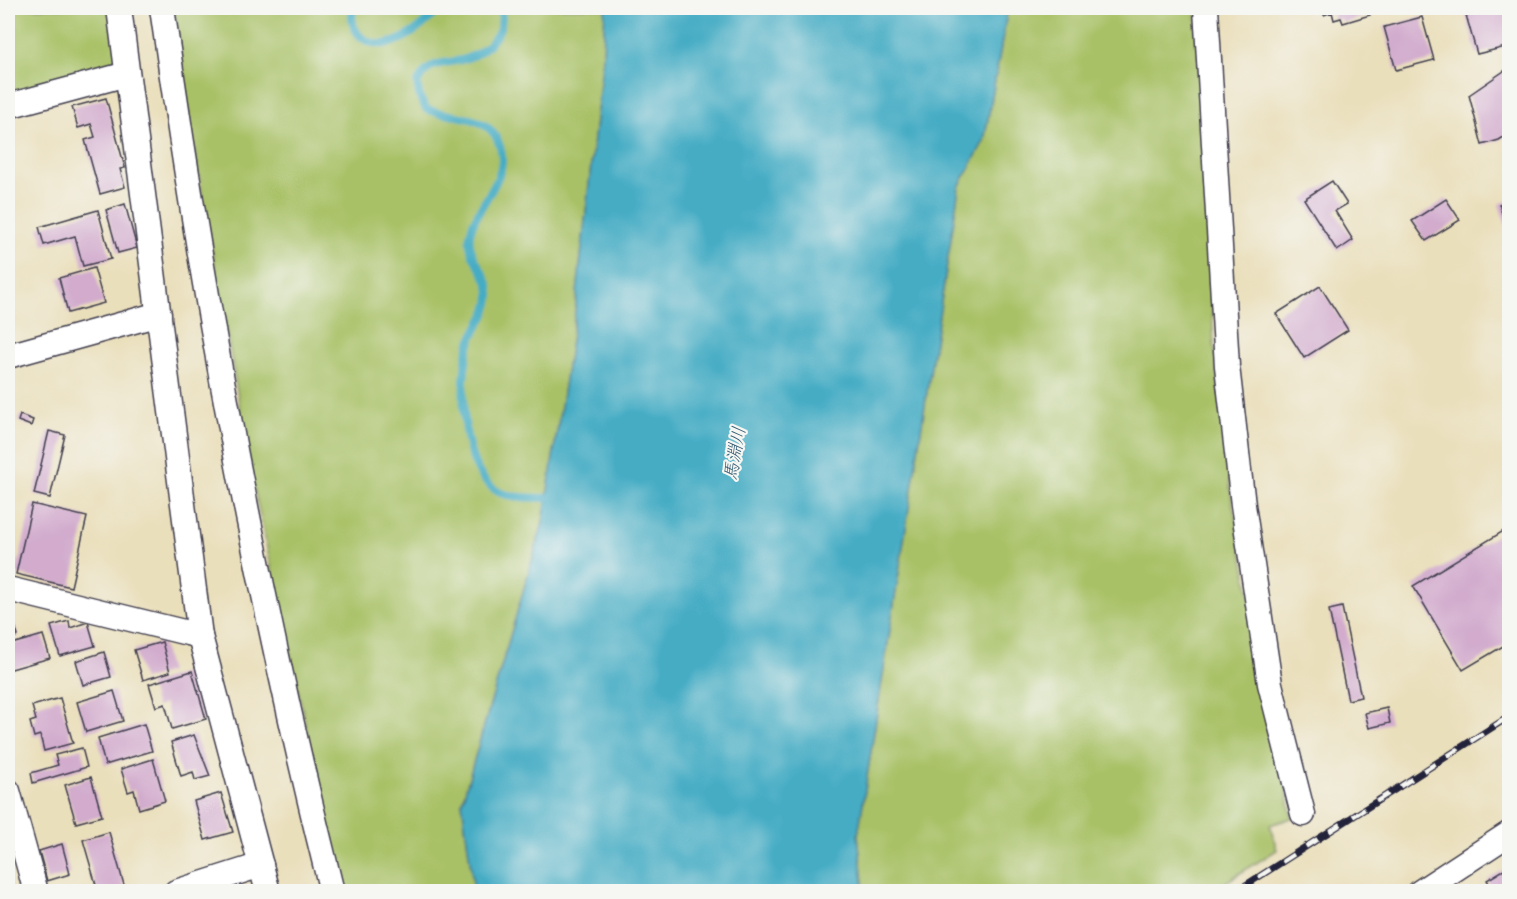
<svg xmlns="http://www.w3.org/2000/svg" width="1517" height="899" viewBox="0 0 1517 899" font-family="'Playpen Sans','Klee One',sans-serif">
	<style>
		.green { fill: #a9c166; stroke: #667250; stroke-width: 1.5 }
		.water { fill: #44acc4; stroke: #336780; stroke-width: 1.5 }
		.lines { fill: none; stroke-linecap: round; stroke-linejoin: round }
		.stream { stroke: #44acc4; stroke-width: 8 }
		.building { fill: #d2abcd }
		.minor-casing { stroke: #403e4e; stroke-width: 27 }
		.minor { stroke: #fff; stroke-width: 24 }
		.rail-casing { stroke: #22223b; stroke-width: 7 }
		.rail { stroke: #f6f6f2; stroke-width: 4.5; stroke-dasharray: 14; stroke-linecap: butt }
		.labels { text-anchor: middle; dominant-baseline: central; stroke-width: 4.5; stroke-linejoin: round; paint-order: stroke }
		.water-label { font-size: 18px; font-style: italic; fill: #305972; stroke: #f6f6f2 }
	</style>
	<rect width="100%" height="100%" fill="#f6f6f2"/>
	<filter id="ink" filterUnits="userSpaceOnUse"><feTurbulence type="fractalNoise" baseFrequency=".0167" numOctaves="2"/><feDisplacementMap in="SourceGraphic" scale="12" xChannelSelector="R" yChannelSelector="G"/><feConvolveMatrix kernelMatrix="1 2 1 2 8 2 1 2 1" color-interpolation-filters="sRGB"/></filter>
	<filter id="wash" filterUnits="userSpaceOnUse"><feTurbulence type="fractalNoise" baseFrequency=".008" numOctaves="4" result="noise"/><feDisplacementMap in="SourceGraphic" scale="24" xChannelSelector="R" yChannelSelector="G"/><feGaussianBlur stdDeviation="1.35" result="paint"/><feColorMatrix in="noise" values="0 0 0 0 0 0 0 0 0 0 0 0 0 0 0 0 0 1.4 0 .05"/><feComposite in="paint" operator="in"/></filter>
	<g filter="url(#wash)">
		<rect width="100%" height="100%" fill="#eadfbb"/>
		<g class="green">
			<polygon points="8,8 111,8 118,56 110,69 14,95 8,90"/>
			<polygon points="174,8 605,8 603,56 574,321 543,523 462,802 474,891 342,891 255,493 193,143"/>
			<polygon points="1008,8 1196,8 1214,345 1231,494 1292,818 1270,825 1277,850 1212,891 864,892 858,835 959,187 984,141"/>
		</g>
		<polygon class="water" points="605,8 1008,8 984,141 959,187 858,835 864,891 474,891 462,802 543,523 574,321 603,56"/>
		<g class="lines">
			<g class="stream">
				<path d="M353 8C351 19 352 28 361 37 387 58 422 28 440 8"/>
				<path d="M500 8C508 31 486 52 465 59 455 62 443 62 433 66 425 70 422 76 417 83L420 98 426 109C448 118 482 113 496 137 517 176 477 199 470 234 466 258 489 272 490 293 491 313 476 325 470 343 459 380 459 465 494 489 507 499 531 497 547 498"/>
			</g>
		</g>
		<g id="blocks">
			<g class="building">
				<polygon points="1322,8 1378,8 1369,11 1370,15 1343,23 1341,18 1334,20 1332,12 1324,15"/>
				<polygon points="1464,8 1508,8 1510,46 1477,54"/>
				<polygon points="1422,17 1434,60 1396,70 1384,27"/>
				<polygon points="1507,69 1510,69 1510,133 1499,140 1482,145 1469,95"/>
				<polygon points="106,98 125,168 120,169 125,187 100,194 85,140 95,137 91,124 78,128 72,107"/>
				<polygon points="1332,181 1347,204 1335,211 1353,240 1337,251 1304,199"/>
				<polygon points="1446,199 1460,220 1426,241 1412,221"/>
				<polygon points="1510,200 1510,234 1509,235 1499,204"/>
				<polygon points="125,204 137,248 118,253 106,210"/>
				<polygon points="98,210 111,259 83,266 75,236 44,245 39,227"/>
				<polygon points="94,268 104,303 68,313 59,278"/>
				<polygon points="1320,286 1348,330 1304,358 1276,314"/>
				<polygon points="20,415 33,420 31,426 18,421"/>
				<polygon points="49,431 65,435 50,498 34,494"/>
				<polygon points="32,504 87,517 71,587 16,574"/>
				<polygon points="1510,527 1510,642 1463,670 1413,586"/>
				<polygon points="8,602 18,636 8,639"/>
				<polygon points="1342,607 1361,697 1348,700 1329,610"/>
				<polygon points="69,621 70,628 88,622 95,646 60,656 51,626"/>
				<polygon points="43,635 50,658 8,670 8,645"/>
				<polygon points="162,642 170,672 143,680 134,650"/>
				<polygon points="104,652 111,677 83,685 76,661"/>
				<polygon points="192,671 206,719 172,729 165,704 156,707 149,684"/>
				<polygon points="114,691 123,721 86,732 77,702"/>
				<polygon points="60,698 73,743 44,751 40,735 34,737 30,722 36,720 32,706"/>
				<polygon points="1387,708 1390,723 1369,728 1365,713"/>
				<polygon points="144,724 152,751 105,765 98,738"/>
				<polygon points="194,735 210,776 195,780 193,772 181,776 171,742"/>
				<polygon points="82,748 87,767 33,783 31,773 58,765 55,755"/>
				<polygon points="153,759 165,801 139,809 134,790 128,792 121,769"/>
				<polygon points="91,777 102,816 76,823 65,785"/>
				<polygon points="221,793 233,832 205,840 194,801"/>
				<polygon points="109,832 126,892 98,892 83,840"/>
				<polygon points="62,844 70,874 47,881 39,851"/>
				<polygon points="1510,866 1510,892 1494,892 1487,880"/>
			</g>
		</g>
	</g>
	<g filter="url(#ink)">
		<use href="#blocks" fill-opacity="0" stroke="#403e4e" stroke-width="1.5"/>
		<g class="lines">
			<defs>
				<g id="minor">
					<polyline points="119,8 200,636 268,892"/>
					<path d="M162 8C204 305 259 601 332 892"/>
					<polyline points="1206,8 1227,366 1243,505 1270,684 1303,814"/>
					<polyline points="8,106 127,74"/>
					<polyline points="8,356 159,314"/>
					<polyline points="8,589 200,636"/>
					<polyline points="8,791 36,892"/>
					<polyline points="176,892 261,865"/>
					<polyline points="1420,892 1510,833"/>
				</g>
			</defs>
			<use href="#minor" class="minor-casing"/>
			<use href="#minor" class="minor"/>
			<defs>
				<polyline id="rail" points="1235,892 1510,716"/>
			</defs>
			<use href="#rail" class="rail-casing"/>
			<use href="#rail" class="rail"/>
		</g>
	</g>
	<g class="labels">
		<g class="water-label">
			<text transform="translate(733 453) rotate(-80)">馬淵川</text>
		</g>
	</g>
	<rect width="1517" height="899" fill="none" stroke="#f6f6f2" stroke-width="30"/>
</svg>
